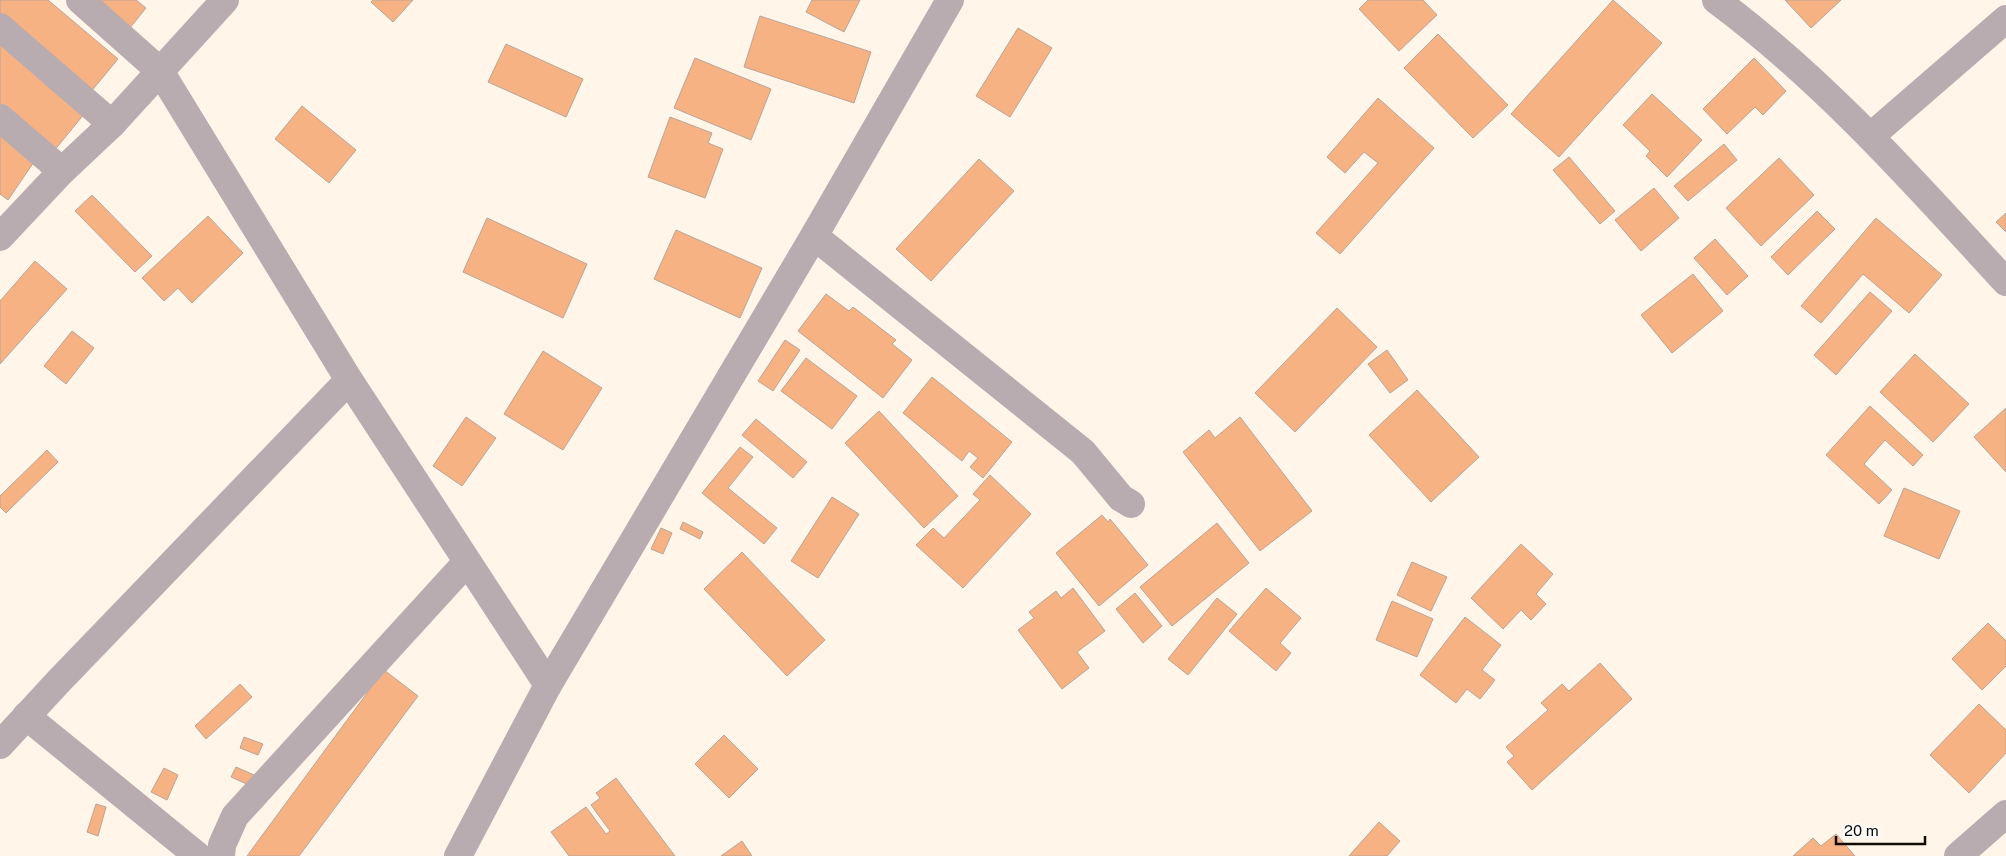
<svg xmlns="http://www.w3.org/2000/svg" width="2006" height="856" viewBox="0 0 2006 856" font-family="'Public Sans',sans-serif">
	<style>
		.building { fill: #f7b283; stroke: #bba496 }
		.lines { fill: none; stroke-linecap: round; stroke-linejoin: round }
		.street { stroke: #b8acb0; stroke-width: 28 }
	</style>
	<rect width="100%" height="100%" fill="#fff5e8"/>
	<g class="building">
		<polygon points="0,0 48,0 118,59 89,94 0,19"/>
		<polygon points="92,0 136,0 146,8 129,29"/>
		<polygon points="373,0 413,0 393,22 371,2"/>
		<polygon points="812,0 860,0 844,32 806,12"/>
		<polygon points="1368,0 1423,0 1437,15 1399,51 1359,9"/>
		<polygon points="1613,0 1662,43 1559,157 1511,114"/>
		<polygon points="1785,0 1841,0 1811,28"/>
		<polygon points="760,16 871,52 854,103 744,67"/>
		<polygon points="1018,28 1052,48 1010,117 976,96"/>
		<polygon points="1438,34 1508,105 1473,138 1404,68"/>
		<polygon points="0,41 85,113 53,152 0,107"/>
		<polygon points="506,44 583,79 566,117 488,82"/>
		<polygon points="695,58 771,89 751,140 674,108"/>
		<polygon points="1754,58 1786,91 1763,115 1755,107 1727,134 1703,109"/>
		<polygon points="1652,94 1702,140 1667,177 1646,156 1650,151 1623,125"/>
		<polygon points="1378,98 1434,148 1340,254 1316,233 1378,163 1364,152 1345,173 1327,157"/>
		<polygon points="302,106 356,150 329,183 275,139"/>
		<polygon points="670,117 712,133 708,143 723,149 705,198 648,177"/>
		<polygon points="0,134 36,159 8,200 0,194"/>
		<polygon points="1724,144 1737,160 1688,201 1674,186"/>
		<polygon points="1569,157 1615,211 1600,224 1553,170"/>
		<polygon points="1779,158 1814,195 1761,246 1726,208"/>
		<polygon points="979,159 1014,191 931,281 896,249"/>
		<polygon points="1654,188 1679,218 1641,251 1615,220"/>
		<polygon points="92,195 152,256 135,272 75,211"/>
		<polygon points="1817,211 1835,229 1788,275 1771,257"/>
		<polygon points="2006,213 2006,232 1996,222"/>
		<polygon points="208,216 243,253 192,303 178,288 164,301 142,278"/>
		<polygon points="487,218 587,264 563,318 463,272"/>
		<polygon points="1876,218 1942,275 1909,313 1863,274 1821,323 1801,306"/>
		<polygon points="676,230 762,268 740,318 654,279"/>
		<polygon points="1715,239 1748,276 1727,295 1694,258"/>
		<polygon points="35,261 67,289 0,364 0,301"/>
		<polygon points="1693,274 1723,311 1672,353 1641,315"/>
		<polygon points="1870,292 1892,311 1836,375 1814,355"/>
		<polygon points="826,294 849,311 853,307 896,340 892,344 912,360 883,398 798,331"/>
		<polygon points="1337,308 1377,347 1295,432 1255,393"/>
		<polygon points="72,331 94,348 66,384 44,366"/>
		<polygon points="785,340 800,350 773,391 758,381"/>
		<polygon points="1387,350 1408,380 1390,393 1368,364"/>
		<polygon points="543,351 602,388 563,450 504,414"/>
		<polygon points="1915,354 1969,404 1933,442 1880,392"/>
		<polygon points="806,358 857,396 832,429 781,391"/>
		<polygon points="932,377 1012,442 983,478 970,467 978,458 969,451 962,461 903,413"/>
		<polygon points="1417,390 1479,457 1431,502 1369,435"/>
		<polygon points="1870,406 1923,455 1913,466 1885,440 1864,464 1892,490 1879,504 1826,455"/>
		<polygon points="2006,408 2006,472 1974,437"/>
		<polygon points="879,411 958,496 924,528 845,443"/>
		<polygon points="466,417 496,438 462,486 433,466"/>
		<polygon points="1240,417 1312,511 1260,551 1183,452 1209,430 1215,438"/>
		<polygon points="756,419 807,462 793,478 742,435"/>
		<polygon points="740,447 753,457 728,488 777,528 764,544 702,493"/>
		<polygon points="47,450 58,462 6,513 0,507 0,496"/>
		<polygon points="990,475 1031,514 963,588 916,545 933,528 944,538 980,500 973,494"/>
		<polygon points="1904,488 1960,511 1939,559 1884,536"/>
		<polygon points="832,497 859,514 818,578 791,561"/>
		<polygon points="1102,515 1108,522 1110,519 1148,565 1099,606 1056,553"/>
		<polygon points="683,522 703,532 700,539 680,529"/>
		<polygon points="1217,523 1249,563 1172,626 1140,587"/>
		<polygon points="661,528 672,533 663,554 651,549"/>
		<polygon points="1521,544 1553,574 1536,594 1546,604 1531,620 1521,610 1503,629 1471,598"/>
		<polygon points="742,552 825,640 787,676 704,589"/>
		<polygon points="1412,562 1447,577 1431,611 1397,595"/>
		<polygon points="1073,588 1105,631 1077,652 1089,668 1062,689 1018,630 1034,618 1029,612 1056,591 1061,598"/>
		<polygon points="1266,588 1301,618 1280,643 1291,653 1276,671 1229,631"/>
		<polygon points="1135,593 1162,626 1143,643 1116,609"/>
		<polygon points="1217,598 1237,614 1188,675 1168,659"/>
		<polygon points="1392,601 1433,619 1417,657 1376,640"/>
		<polygon points="1465,617 1501,645 1482,670 1495,680 1480,699 1467,689 1456,703 1420,675"/>
		<polygon points="1988,623 2006,641 2006,666 1982,690 1952,659"/>
		<polygon points="1600,663 1632,699 1532,790 1507,762 1514,756 1506,747 1548,710 1541,703 1562,684 1569,691"/>
		<polygon points="384,670 418,696 299,856 247,856"/>
		<polygon points="240,684 252,697 206,739 195,726"/>
		<polygon points="1979,704 2006,730 2006,753 1969,793 1930,755"/>
		<polygon points="724,735 758,769 729,798 695,764"/>
		<polygon points="244,737 263,744 258,755 240,748"/>
		<polygon points="236,767 254,775 249,785 231,777"/>
		<polygon points="164,768 178,775 167,800 151,792"/>
		<polygon points="616,778 675,856 569,856 551,832 586,807 606,834 610,831 591,805 600,798 596,793"/>
		<polygon points="96,804 106,807 98,836 87,832"/>
		<polygon points="1379,822 1400,841 1387,856 1349,856"/>
		<polygon points="1836,834 1855,856 1793,856 1813,838 1821,846"/>
		<polygon points="742,841 752,856 721,856"/>
	</g>
	<g class="lines">
		<g class="street">
			<polyline points="80,0 160,71 349,380 548,685"/>
			<path d="M1716 0C1825 81 1915 183 2006 282"/>
			<polyline points="0,27 112,124"/>
			<polyline points="0,118 62,171"/>
			<polyline points="1871,136 2006,19"/>
			<polyline points="814,236 1083,452 1121,498 1131,504"/>
			<polyline points="0,237 62,171 112,124 225,0"/>
			<polyline points="26,716 198,856"/>
			<polyline points="0,745 58,682 349,380"/>
			<polyline points="221,856 222,845 235,816 467,562"/>
			<polyline points="458,856 548,685 814,236 950,0"/>
			<polyline points="1958,856 2006,814"/>
		</g>
	</g>
	<path d="M1836 836v8h89v-8" fill="none" stroke="#100b05" stroke-width="2.5"/>
	<text x="1844" y="836" font-size="15" fill="#100b05" stroke="#ffffff" stroke-width="4" paint-order="stroke">20 m</text>
</svg>
